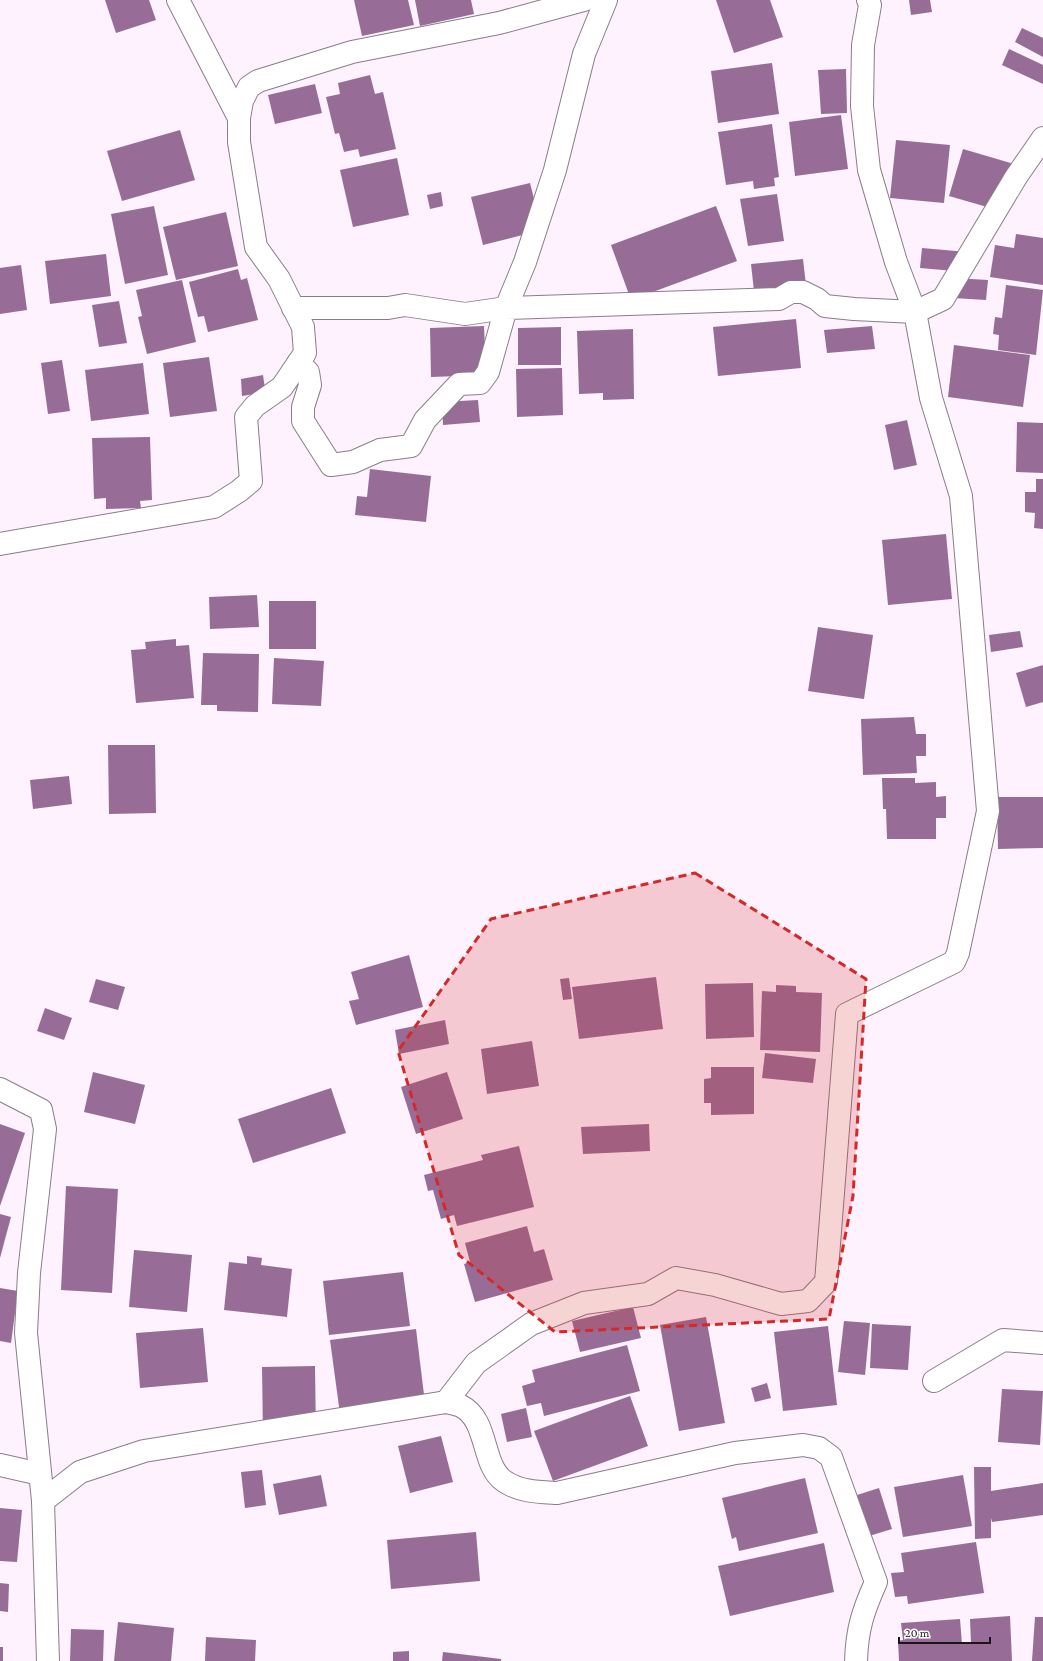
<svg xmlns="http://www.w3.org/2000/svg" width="1043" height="1661" viewBox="0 0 1043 1661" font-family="'Crimson Pro',serif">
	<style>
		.building { fill: #976d97 }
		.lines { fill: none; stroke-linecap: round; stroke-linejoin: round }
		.minor-casing { stroke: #897e88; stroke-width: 24 }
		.minor { stroke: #fff; stroke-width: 22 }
		.marked { fill: #d62828; fill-opacity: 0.2; stroke: #d62828; stroke-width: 3; stroke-dasharray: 8 5; stroke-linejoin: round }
	</style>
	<rect width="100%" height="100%" fill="#fdf2fd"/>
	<g class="building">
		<polygon points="105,0 149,0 156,20 116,33"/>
		<polygon points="354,0 408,0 414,25 362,36"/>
		<polygon points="415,0 471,0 474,14 420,26"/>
		<polygon points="716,0 770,0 783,37 734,53"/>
		<polygon points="909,0 930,0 932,12 911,15"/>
		<polygon points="1022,28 1043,38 1043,57 1015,42"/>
		<polygon points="1009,49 1043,65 1043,84 1002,65"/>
		<polygon points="772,63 779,114 718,123 711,71"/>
		<polygon points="846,69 847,113 821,114 818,70"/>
		<polygon points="370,75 375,94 383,92 396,149 360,157 358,149 344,152 339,133 335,134 326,97 340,94 338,83"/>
		<polygon points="315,84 322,113 275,124 268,95"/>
		<polygon points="841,115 848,169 795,176 789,122"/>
		<polygon points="772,124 779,177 774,178 775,186 754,189 753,181 726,185 718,132"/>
		<polygon points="180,130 195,180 122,201 107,151"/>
		<polygon points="896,140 950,145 944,203 890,198"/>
		<polygon points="963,149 1014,164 1001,211 949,196"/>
		<polygon points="397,158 409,215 353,227 340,170"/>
		<polygon points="530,183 542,230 483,245 471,197"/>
		<polygon points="441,192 443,206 430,209 427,195"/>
		<polygon points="777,194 784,241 748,246 740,199"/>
		<polygon points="154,206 168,275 125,284 111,214"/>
		<polygon points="716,206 737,261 631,300 611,245"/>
		<polygon points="226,212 238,266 176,280 163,227"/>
		<polygon points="1016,234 1043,238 1043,285 990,277 995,245 1014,248"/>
		<polygon points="922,248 967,252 966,272 920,268"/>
		<polygon points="106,254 111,296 50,304 45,261"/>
		<polygon points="803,259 807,294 755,300 751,264"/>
		<polygon points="21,265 27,310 0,314 0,268"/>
		<polygon points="238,269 241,280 247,278 258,320 208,332 204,316 198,317 189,282"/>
		<polygon points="954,278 988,280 986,300 953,298"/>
		<polygon points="182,280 196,342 147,354 138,317 142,316 136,290"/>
		<polygon points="1006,285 1043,290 1036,355 998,350 999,335 993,334 995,317 1002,318"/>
		<polygon points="119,301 127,343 99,347 92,305"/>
		<polygon points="796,319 801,368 718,376 713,327"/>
		<polygon points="484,326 486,375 431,377 430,328"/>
		<polygon points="872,326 875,349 827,353 824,330"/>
		<polygon points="561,327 561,365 518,365 518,328"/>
		<polygon points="633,329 634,399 603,400 603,393 579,394 577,331"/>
		<polygon points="954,345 1030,355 1023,407 948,397"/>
		<polygon points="209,357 217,411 170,417 163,363"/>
		<polygon points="62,360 70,411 48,414 41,363"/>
		<polygon points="143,363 149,414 91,421 85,370"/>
		<polygon points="562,368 563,415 517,417 516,369"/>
		<polygon points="263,375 265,389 261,393 242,396 241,379"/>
		<polygon points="478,400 480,422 443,425 442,402"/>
		<polygon points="907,420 917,465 894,470 885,425"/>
		<polygon points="1017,422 1043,423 1043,473 1016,472"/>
		<polygon points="150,437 152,500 140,501 141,508 106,509 106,498 94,499 92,438"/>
		<polygon points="370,469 431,476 426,522 355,515 357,496 367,497"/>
		<polygon points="1036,479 1043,479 1043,529 1034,528 1035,513 1025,512 1025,492 1036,492"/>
		<polygon points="946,534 952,599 888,605 882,540"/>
		<polygon points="257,595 259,627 210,629 209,597"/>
		<rect x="269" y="601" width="47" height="48"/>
		<polygon points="818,627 873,635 864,699 808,691"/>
		<polygon points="1020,631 1023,647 991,652 989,635"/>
		<polygon points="176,639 176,646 189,645 194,698 136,703 131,650 146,649 145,642"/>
		<polygon points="203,653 259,654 258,712 217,711 217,705 201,705"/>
		<polygon points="274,658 324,661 321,706 272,704"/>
		<polygon points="1043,665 1043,702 1026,707 1016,673"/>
		<polygon points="914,717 916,734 926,734 926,756 916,756 917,773 863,775 861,719"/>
		<polygon points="108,745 155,745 156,813 109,814"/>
		<polygon points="69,776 72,804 33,809 30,780"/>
		<polygon points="882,778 915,778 915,783 936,782 936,797 946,796 946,818 936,818 936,839 887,839 886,809 883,809"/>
		<polygon points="997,797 1043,797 1043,848 998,849"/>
		<polygon points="409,955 423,1007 356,1025 349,1001 359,999 351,972"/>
		<polygon points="656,977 663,1029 579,1039 572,987"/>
		<polygon points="569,978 572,999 563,1000 560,979"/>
		<polygon points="96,979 125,987 118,1010 89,1002"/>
		<polygon points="753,983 754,1037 706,1039 705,984"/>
		<polygon points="776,985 796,986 796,992 822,993 820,1052 760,1050 762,991 776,992"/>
		<polygon points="45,1008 72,1018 64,1040 37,1031"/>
		<polygon points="445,1020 449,1044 399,1054 395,1030"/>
		<polygon points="532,1041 539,1086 487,1094 481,1049"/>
		<polygon points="765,1053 816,1059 813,1083 762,1078"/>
		<polygon points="711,1067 754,1067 754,1114 711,1115 711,1103 704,1103 704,1079 711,1078"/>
		<polygon points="93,1072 145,1085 135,1124 84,1112"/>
		<polygon points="447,1072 463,1119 416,1134 401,1087"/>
		<polygon points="331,1088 346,1133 253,1163 238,1119"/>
		<polygon points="0,1124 25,1133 0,1206"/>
		<polygon points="649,1124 650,1151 583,1154 581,1127"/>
		<polygon points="519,1146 534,1207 457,1226 454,1215 441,1219 433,1190 428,1191 424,1175 483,1160 481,1155"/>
		<polygon points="66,1186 118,1189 112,1293 61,1290"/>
		<polygon points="0,1214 11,1217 0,1258"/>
		<polygon points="527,1226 534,1252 544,1249 553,1280 475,1302 464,1264 470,1262 465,1243"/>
		<polygon points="134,1250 192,1255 187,1312 129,1307"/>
		<polygon points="247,1256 262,1258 261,1265 292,1269 287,1317 224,1310 229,1262 247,1264"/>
		<polygon points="403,1272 410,1326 329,1335 323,1281"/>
		<polygon points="0,1288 18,1291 11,1343 0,1341"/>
		<polygon points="633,1307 641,1338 580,1352 572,1321"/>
		<polygon points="706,1317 725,1423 679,1431 660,1325"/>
		<polygon points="844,1321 870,1323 865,1375 838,1372"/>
		<polygon points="872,1324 911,1326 908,1370 870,1368"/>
		<polygon points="828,1326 837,1405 783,1411 774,1332"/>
		<polygon points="203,1328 208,1382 140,1388 136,1333"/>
		<polygon points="416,1329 425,1403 340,1414 330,1340"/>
		<polygon points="627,1345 640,1391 544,1416 541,1403 527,1406 522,1386 535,1382 532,1370"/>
		<polygon points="315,1366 316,1435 263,1436 262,1367"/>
		<polygon points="767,1383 771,1398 755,1402 751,1388"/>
		<polygon points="1002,1389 1043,1391 1040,1445 998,1442"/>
		<polygon points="630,1396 648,1446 553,1481 534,1431"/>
		<polygon points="526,1408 532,1437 507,1442 501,1414"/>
		<polygon points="441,1436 453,1482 410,1493 398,1446"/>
		<polygon points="974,1467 991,1467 991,1491 1043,1483 1043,1515 992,1522 991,1518 991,1538 975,1539"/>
		<polygon points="262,1470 266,1505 245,1508 241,1472"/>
		<polygon points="321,1475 327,1506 279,1515 273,1484"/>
		<polygon points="963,1475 972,1526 903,1537 894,1487"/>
		<polygon points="805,1478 818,1533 739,1551 736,1537 732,1539 722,1498"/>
		<polygon points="879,1488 892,1529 869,1536 857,1495"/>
		<polygon points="0,1508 22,1510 17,1562 0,1561"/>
		<polygon points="476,1532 480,1581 391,1589 387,1540"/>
		<polygon points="976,1542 984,1593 908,1604 907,1596 895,1597 891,1573 904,1572 901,1553"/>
		<polygon points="824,1543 834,1592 730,1616 718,1566"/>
		<polygon points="0,1583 9,1584 8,1612 0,1611"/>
		<polygon points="1010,1616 1012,1661 899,1661 898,1641 903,1640 901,1623 960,1619 962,1644 971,1643 970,1619"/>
		<polygon points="1035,1617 1043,1617 1043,1661 1032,1661"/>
		<polygon points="118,1622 174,1628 171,1661 114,1661"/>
		<polygon points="71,1629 104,1630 103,1661 70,1661"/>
		<polygon points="206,1637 256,1640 255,1661 205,1661"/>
		<rect x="0" y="1647" width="3" height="14"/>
		<polygon points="409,1651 409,1661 393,1661 393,1652"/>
		<polygon points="443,1652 501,1659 501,1661 442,1661"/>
	</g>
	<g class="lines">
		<defs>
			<g id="minor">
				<polyline points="178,0 239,118"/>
				<polyline points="293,308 388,308 405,305 465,314 506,308 525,262 555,170 584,54 606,0"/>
				<polyline points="298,363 308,372 310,385 303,407 303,421 331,465 353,462 380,450 411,446 425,420 459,384 480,383 488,372 506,308 779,299 791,292 803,292 817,299 825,306 854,309 915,312 943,299 1016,177 1043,138"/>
				<polyline points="0,544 214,507 239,491 251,481 246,417 255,406 282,387 305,353 303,327 279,279 256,247 239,142 239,118 242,101 249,87 258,81 352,52 499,23 584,0"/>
				<polyline points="0,1089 41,1110 45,1129 29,1273 26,1333 43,1501 48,1661"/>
				<polyline points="934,1381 1003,1340 1043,1343"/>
				<polyline points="446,1402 476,1363 531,1324 584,1303 648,1294 676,1278 715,1285 781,1304 808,1301 826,1282 847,1014 954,962 958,953 988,811 961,496 931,398 915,312 896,262 869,170 862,106 863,45 870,5 868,0"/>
				<polyline points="0,1465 40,1474"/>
				<path d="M43 1501 80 1472 144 1451 446 1402C450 1403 456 1404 461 1406 489 1420 481 1465 504 1481 520 1492 539 1492 557 1493L735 1453 803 1445 819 1448 831 1457 876 1582C863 1611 857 1629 856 1661"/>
			</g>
		</defs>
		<use href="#minor" class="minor-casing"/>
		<use href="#minor" class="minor"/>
	</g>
	<path class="marked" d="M695 873 866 979 853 1196 829 1319 555 1332 459 1255 398 1051 491 919Z"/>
	<path d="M899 1637v6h91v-6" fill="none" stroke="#191519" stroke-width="2"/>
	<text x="905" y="1637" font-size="12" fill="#191519" stroke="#ffffff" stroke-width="3" paint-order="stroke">20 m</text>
</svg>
